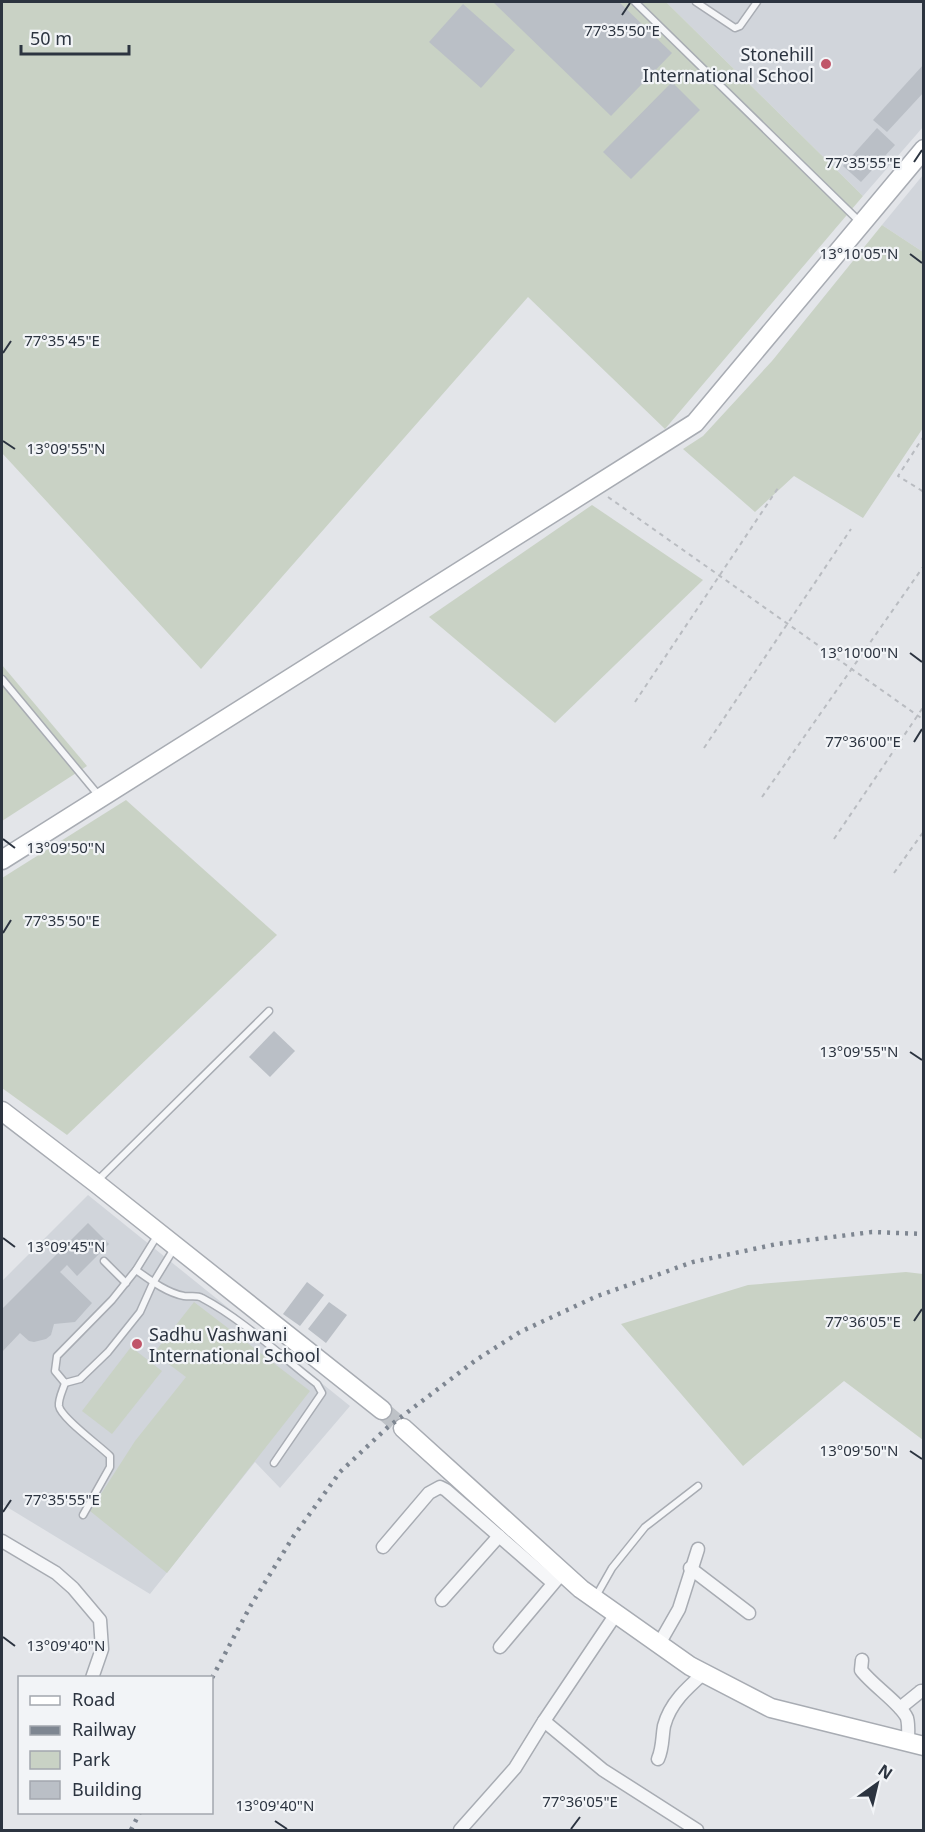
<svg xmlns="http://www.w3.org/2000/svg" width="925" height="1832" viewBox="0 0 925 1832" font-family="'Noto Sans',sans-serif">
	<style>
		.built { fill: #d1d5db }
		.green { fill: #c9d2c5 }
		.building { fill: #babfc6 }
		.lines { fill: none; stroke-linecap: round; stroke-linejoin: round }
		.secondary-tunnel { stroke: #bec2c7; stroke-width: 18; stroke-dasharray: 18 9; stroke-linecap: butt }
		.lane-casing { stroke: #a8acb3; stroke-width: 9 }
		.street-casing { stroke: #a8acb3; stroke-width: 15 }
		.secondary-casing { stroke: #a8acb3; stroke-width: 21 }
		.path { stroke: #b9bcc1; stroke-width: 2; stroke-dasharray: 4.5 4.5; stroke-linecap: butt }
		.lane { stroke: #f5f6f8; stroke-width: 6 }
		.street { stroke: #f5f6f8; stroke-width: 12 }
		.secondary { stroke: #fff; stroke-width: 18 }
		.rail { stroke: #7e8691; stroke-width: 4.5; stroke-dasharray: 3 6; stroke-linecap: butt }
		.ticks { fill: none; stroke: #2c3440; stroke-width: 2 }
		.poi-dot { fill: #c05669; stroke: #f2f4f7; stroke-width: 2 }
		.labels { text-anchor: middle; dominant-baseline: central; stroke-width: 4.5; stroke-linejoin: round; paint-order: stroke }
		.poi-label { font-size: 18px; fill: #2c3440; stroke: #f2f4f7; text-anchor: end }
		.ticks-label { font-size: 15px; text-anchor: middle; fill: #2c3440; stroke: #f2f4f7; stroke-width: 4.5; stroke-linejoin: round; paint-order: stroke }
	</style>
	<rect width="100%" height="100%" fill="#e3e5e9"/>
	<g class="built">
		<polygon points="666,2 923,2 923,127 863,196"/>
		<polygon points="923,175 923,252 882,225"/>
		<polygon points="88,1195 350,1406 280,1488 255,1462 150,1594 2,1504 2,1281"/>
	</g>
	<g class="green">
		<polygon points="2,2 666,2 863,196 665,429 528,297 201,669 2,453"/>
		<polygon points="882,225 923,252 923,428 863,518 794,476 755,512 683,449 703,436 772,361"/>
		<polygon points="592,505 703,580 555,723 429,617"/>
		<polygon points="2,665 87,766 2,821"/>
		<polygon points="126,800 277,935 67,1135 2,1088 2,878"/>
		<polygon points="906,1272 923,1274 923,1440 844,1381 743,1466 621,1324 748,1285"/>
		<polygon points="194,1302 310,1391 167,1573 90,1511 135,1441 186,1377 154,1353"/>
		<polygon points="131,1347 162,1371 112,1434 82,1411"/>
	</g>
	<g class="building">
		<polygon points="493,2 619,2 672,53 611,116"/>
		<polygon points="463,4 515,50 481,88 429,42"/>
		<polygon points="924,64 924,92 887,132 873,120"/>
		<polygon points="672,82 700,110 631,179 603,152"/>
		<polygon points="877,128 895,145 861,182 843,166"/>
		<polygon points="274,1031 295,1051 270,1077 249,1057"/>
		<polygon points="88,1223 109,1244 77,1276 67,1265 60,1272 92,1303 75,1322 54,1324 51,1335 46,1339 34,1342 29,1341 20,1333 2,1352 2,1309"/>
		<polygon points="307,1282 324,1295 300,1326 283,1314"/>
		<polygon points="329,1302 347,1315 326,1343 308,1329"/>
	</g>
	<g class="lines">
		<polyline class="secondary-tunnel" points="382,1410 403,1428"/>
		<defs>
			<g id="lane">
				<polyline points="635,2 861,223"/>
				<polyline points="696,2 735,28 740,26 757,2"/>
				<polyline points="2,679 100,797"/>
				<polyline points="96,1182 269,1011"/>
				<polyline points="157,1236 136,1270 112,1300 57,1356 55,1371 65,1383 80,1379 108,1352 140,1312 153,1283 175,1247"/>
				<polyline points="104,1261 126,1283"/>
				<path d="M136 1270C150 1280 167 1293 184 1296 191 1297 197 1295 202 1298 242 1319 281 1356 317 1384L322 1393 274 1463"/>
				<path d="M65 1383C63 1390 58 1399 59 1406 61 1418 99 1445 110 1456V1467L83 1515"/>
				<polyline points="595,1598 612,1568 645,1527 698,1486"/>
			</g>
			<g id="street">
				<polyline points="2,1541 56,1573 73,1588 100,1620 102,1649 92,1678"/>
				<polyline points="383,1547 429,1493 440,1487 446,1490 553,1583"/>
				<polyline points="690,1568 749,1613"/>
				<polyline points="442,1600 499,1536"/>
				<polyline points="659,1644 679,1609 698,1549"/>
				<polyline points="500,1647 558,1578"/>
				<path d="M862 1660 861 1670C872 1685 901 1704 907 1718 909 1725 908 1735 908 1742"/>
				<polyline points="900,1708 921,1691"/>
				<polyline points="544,1721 603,1770 697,1830"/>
				<path d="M658 1759C663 1748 662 1737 664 1726 670 1703 687 1688 704 1673"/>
				<polyline points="460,1830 515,1768 544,1721 616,1614"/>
			</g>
			<g id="secondary">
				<polyline points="2,860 695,423 924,149"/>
				<polyline points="2,1111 96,1183 382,1410"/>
				<polyline points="403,1428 581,1589 690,1666 771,1708 924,1746"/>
			</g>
		</defs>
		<use href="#lane" class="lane-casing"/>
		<use href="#street" class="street-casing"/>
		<use href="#secondary" class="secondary-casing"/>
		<g class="path">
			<polyline points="924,436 898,476 924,492"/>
			<polyline points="608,497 924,720"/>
			<polyline points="635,702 778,488"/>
			<polyline points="704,748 851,529"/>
			<polyline points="762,797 923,567"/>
			<polyline points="834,839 924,706"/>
			<polyline points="894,873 924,831"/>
		</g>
		<use href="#lane" class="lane"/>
		<use href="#street" class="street"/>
		<use href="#secondary" class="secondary"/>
		<g class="rail">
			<polyline points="212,1678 251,1605 293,1537 340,1472 388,1427 476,1360 520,1332 595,1297 693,1262 777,1244 872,1232 924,1234"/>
			<polyline points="131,1830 140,1812"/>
		</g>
	</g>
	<path class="ticks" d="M622 15 630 3M914 162 922 150M910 254 922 263M3 353 11 341M3 441 15 449M910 653 922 662M914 742 922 729M3 839 15 848M3 933 11 920M910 1052 922 1060M3 1238 15 1247M914 1321 922 1309M910 1451 922 1459M3 1512 11 1500M3 1637 15 1646M275 1821 287 1829M571 1829 580 1817"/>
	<g class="poi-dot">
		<circle cx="826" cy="64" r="6"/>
		<circle cx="137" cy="1344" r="6"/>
	</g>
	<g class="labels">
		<g class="poi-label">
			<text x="814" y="54">Stonehill<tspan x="814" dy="21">International School</tspan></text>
			<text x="149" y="1334" text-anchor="start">Sadhu Vashwani<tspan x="149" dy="21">International School</tspan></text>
		</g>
	</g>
	<g class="ticks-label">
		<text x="622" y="36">77°35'50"E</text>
		<text x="863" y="168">77°35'55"E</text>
		<text x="859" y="259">13°10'05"N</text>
		<text x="62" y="346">77°35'45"E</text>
		<text x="66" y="454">13°09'55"N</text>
		<text x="859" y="658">13°10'00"N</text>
		<text x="863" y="747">77°36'00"E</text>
		<text x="66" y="853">13°09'50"N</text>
		<text x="62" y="926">77°35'50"E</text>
		<text x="859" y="1057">13°09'55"N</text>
		<text x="66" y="1252">13°09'45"N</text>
		<text x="863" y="1327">77°36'05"E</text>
		<text x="859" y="1456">13°09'50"N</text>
		<text x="62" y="1505">77°35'55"E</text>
		<text x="66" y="1651">13°09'40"N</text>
		<text x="580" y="1807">77°36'05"E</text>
		<text x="275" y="1811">13°09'40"N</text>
	</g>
	<rect width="925" height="1832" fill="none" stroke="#2c3440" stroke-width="6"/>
	<rect x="18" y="1676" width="195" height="138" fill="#f2f4f7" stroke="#a3a7ae" stroke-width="1.5"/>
	<rect x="30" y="1696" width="30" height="9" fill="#ffffff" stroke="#a3a7ae" stroke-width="1.5"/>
	<text x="72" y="1706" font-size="18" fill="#2c3440">Road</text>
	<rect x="30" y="1726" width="30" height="9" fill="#7e8691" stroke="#a3a7ae" stroke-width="1.5"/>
	<text x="72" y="1736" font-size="18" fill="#2c3440">Railway</text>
	<rect x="30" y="1751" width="30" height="18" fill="#c9d2c5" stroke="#a3a7ae" stroke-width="1.5"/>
	<text x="72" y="1766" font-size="18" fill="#2c3440">Park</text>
	<rect x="30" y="1781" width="30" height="18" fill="#babfc6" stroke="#a3a7ae" stroke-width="1.5"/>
	<text x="72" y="1796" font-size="18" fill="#2c3440">Building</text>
	<g transform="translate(877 1784) rotate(34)" stroke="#f2f4f7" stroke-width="4.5" paint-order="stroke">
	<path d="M0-4.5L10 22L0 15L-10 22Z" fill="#2c3440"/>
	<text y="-9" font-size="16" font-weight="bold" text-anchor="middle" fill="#2c3440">N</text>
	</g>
	<path d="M21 45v9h108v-9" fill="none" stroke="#2c3440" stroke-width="3"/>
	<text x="30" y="45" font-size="18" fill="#2c3440" stroke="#f2f4f7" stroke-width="4.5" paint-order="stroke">50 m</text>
</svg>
